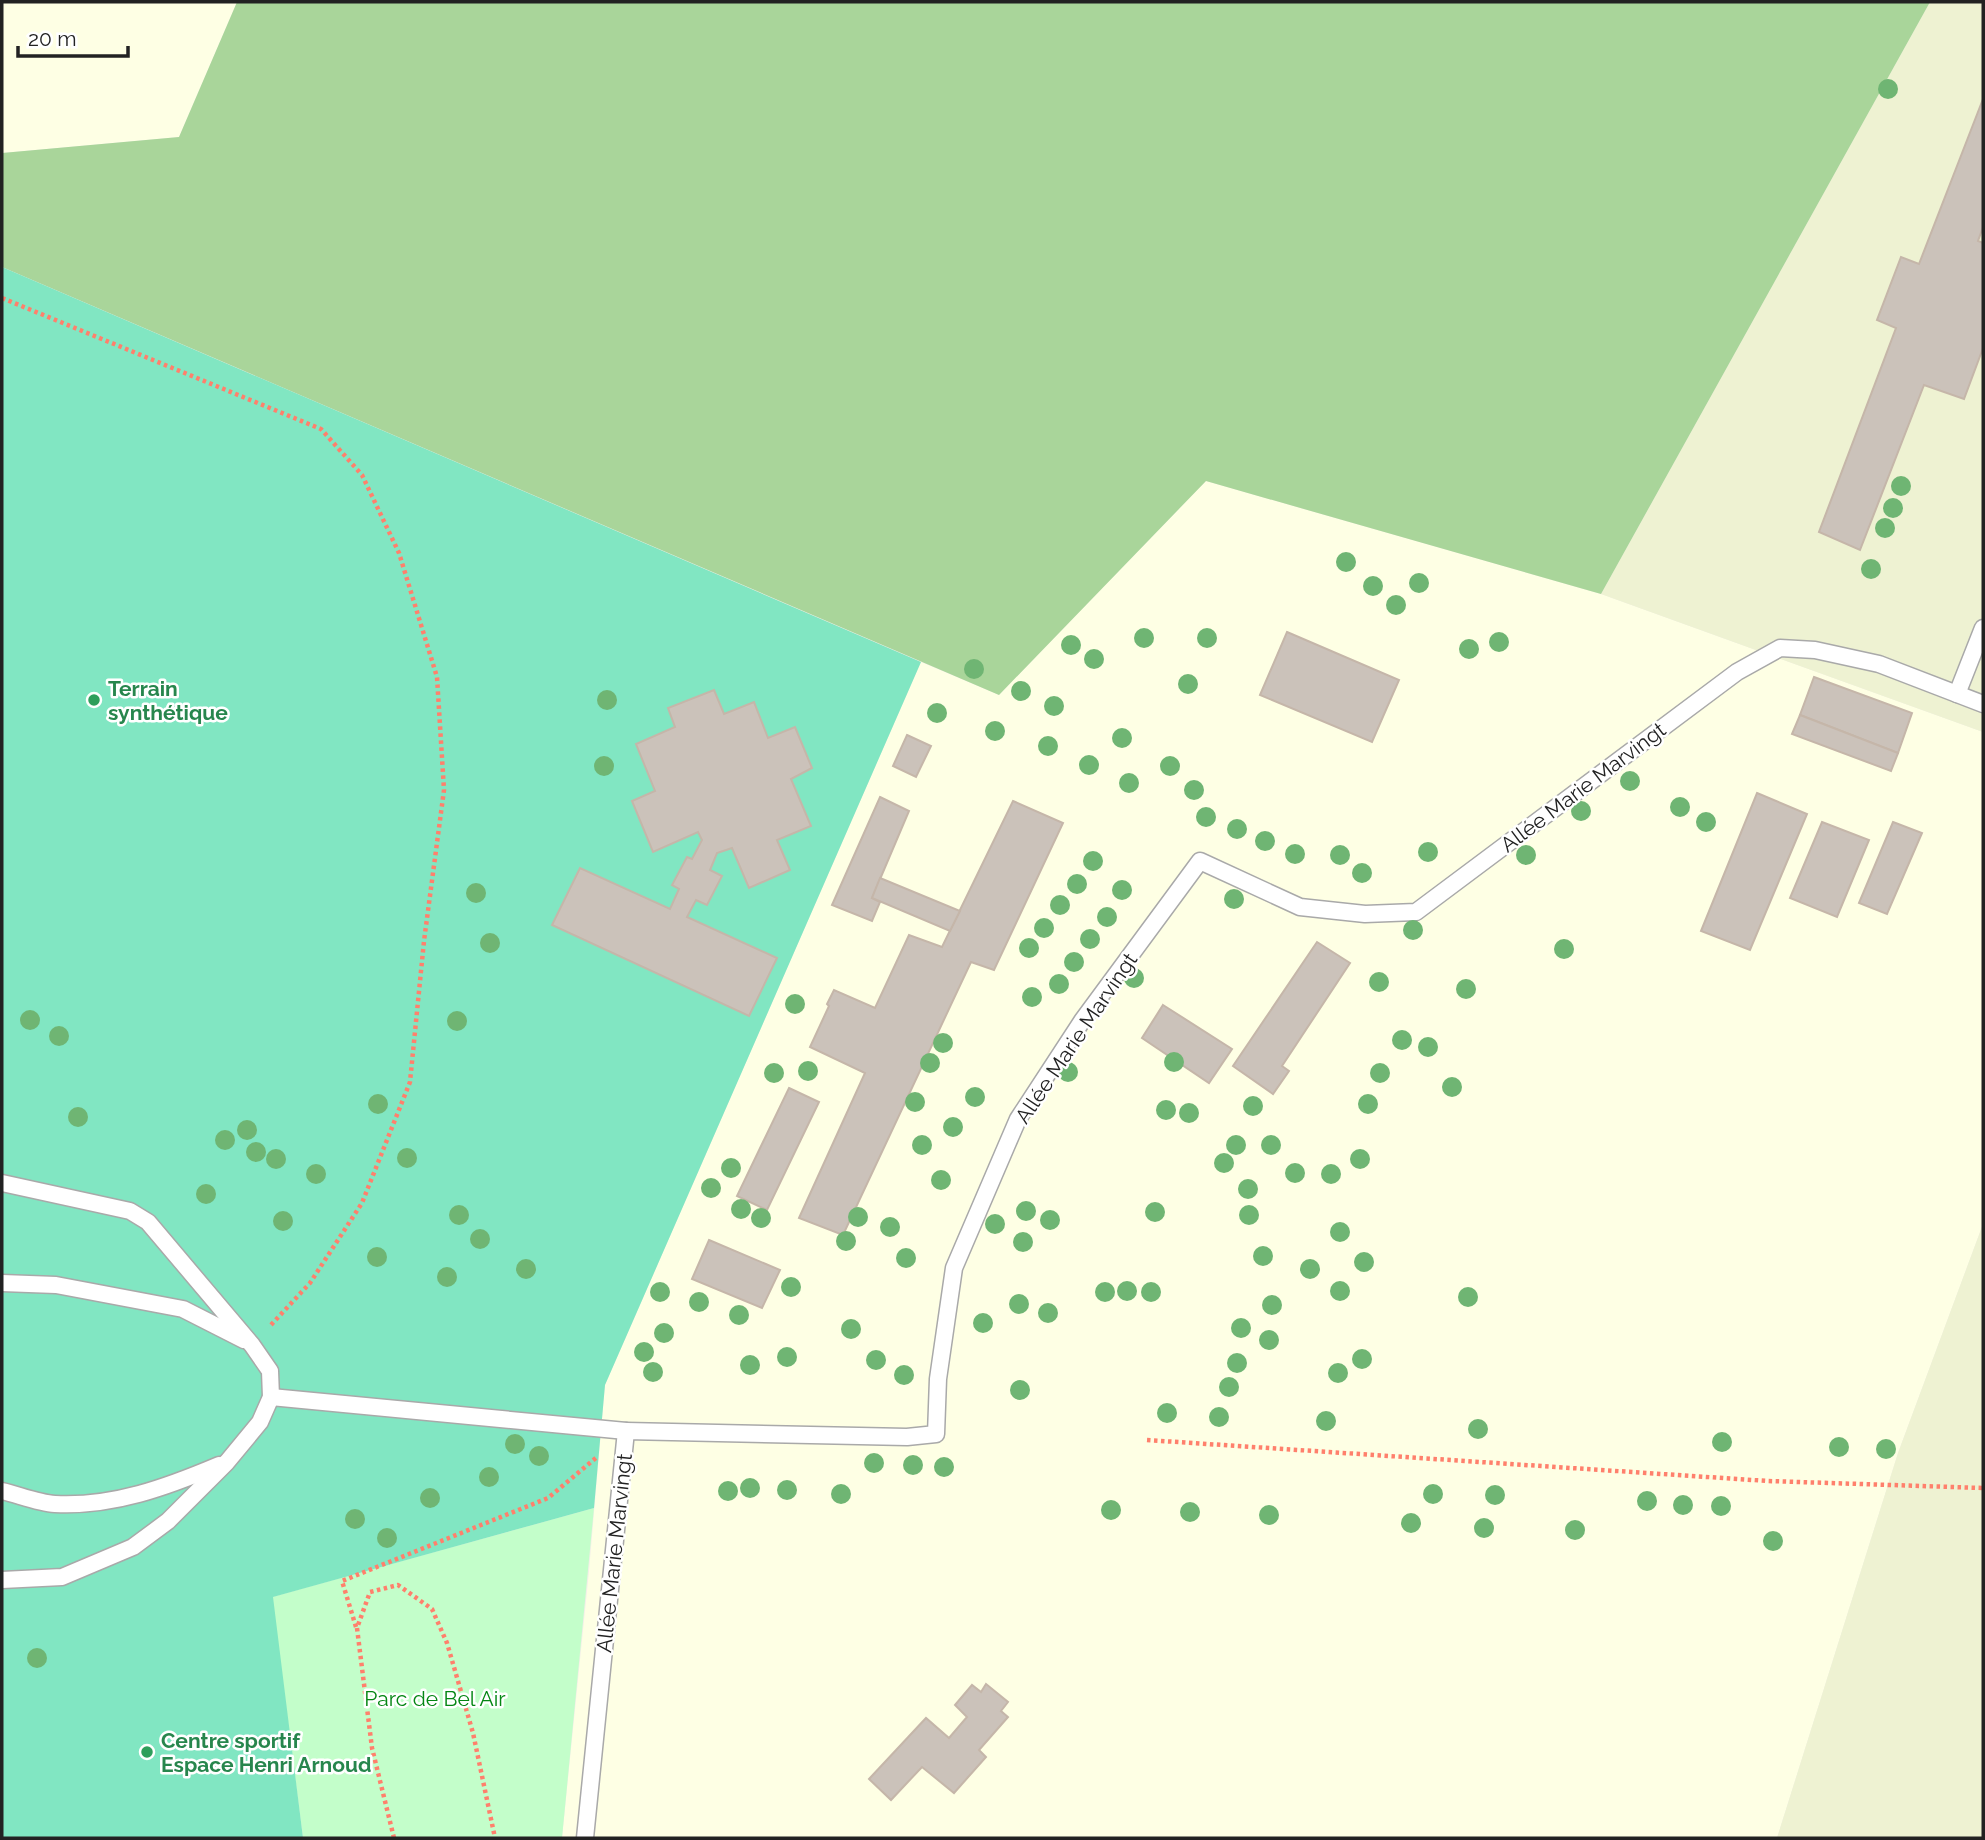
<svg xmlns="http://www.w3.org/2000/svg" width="1985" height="1840" viewBox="0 0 1985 1840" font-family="Raleway,sans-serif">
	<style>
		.education { fill: #feffe4 }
		.farmland { fill: #eef2d2 }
		.forest { fill: #a9d59a }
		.park { fill: #c3feca }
		.pitch { fill: #81e6c2 }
		.building { fill: #cbc2ba; stroke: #c5b6a9; stroke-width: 2 }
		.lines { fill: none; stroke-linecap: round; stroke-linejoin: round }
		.lane-casing { stroke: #a9a9a9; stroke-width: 19 }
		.path { stroke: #ff806c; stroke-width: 4.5; stroke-dasharray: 3.5 3.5; stroke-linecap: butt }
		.lane { stroke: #fff; stroke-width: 16 }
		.tree { fill: #6fb573 }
		.leisure-dot { fill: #2e9e5b; stroke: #fff; stroke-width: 2.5 }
		.labels { text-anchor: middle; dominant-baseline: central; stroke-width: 5; stroke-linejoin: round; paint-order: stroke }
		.leisure-label { font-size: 21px; font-weight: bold; fill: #27864d; stroke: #fff; text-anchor: start }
		.street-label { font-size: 21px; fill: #222; stroke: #fff }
		.park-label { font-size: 21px; fill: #048613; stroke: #fff }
	</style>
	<rect width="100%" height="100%" fill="#f2efe8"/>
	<g class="education">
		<polygon points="2,2 237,2 179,137 2,153"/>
		<polygon points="1206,481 1601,594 1983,732 1983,1224 1898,1453 1777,1838 562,1838 589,1571 605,1385 921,662 999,695"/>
	</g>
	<g class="farmland">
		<polygon points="1930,2 1983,2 1983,732 1601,594"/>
		<polygon points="1983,1224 1983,1838 1777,1838 1898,1453"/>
	</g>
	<polygon class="forest" points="237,2 1930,2 1601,594 1206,481 999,695 2,267 2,153 179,137"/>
	<polygon class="park" points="594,1508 562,1838 303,1838 272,1597"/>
	<polygon class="pitch" points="2,267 921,662 605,1385 594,1508 273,1597 303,1838 2,1838"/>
	<g class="building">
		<polygon points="1983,99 1983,227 1978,241 1983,243 1983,348 1964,399 1924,385 1860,550 1819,532 1896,328 1877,320 1901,257 1919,264"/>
		<polygon points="1287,632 1399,680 1372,742 1260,695"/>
		<polygon points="1814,677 1912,713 1898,753 1800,715"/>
		<polygon points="714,690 724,714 754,702 768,738 795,727 812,768 791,779 811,826 777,840 790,870 749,888 732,848 717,853 710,870 722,876 707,905 696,900 687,917 777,958 749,1016 552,925 580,868 670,909 679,889 672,885 687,857 692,859 702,840 698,832 653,852 632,801 655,791 636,744 675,727 668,708"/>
		<polygon points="1800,715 1898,753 1891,771 1792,734"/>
		<polygon points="907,735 931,746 916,777 893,766"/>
		<polygon points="1757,793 1807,814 1750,950 1701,931"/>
		<polygon points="880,797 909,811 872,898 880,902 872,921 832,905"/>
		<polygon points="1013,801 1063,823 994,970 971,962 843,1235 799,1218 865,1073 810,1047 829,1006 827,1004 834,990 875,1008 909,935 942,947"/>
		<polygon points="1822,822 1869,840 1837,917 1790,898"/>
		<polygon points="1893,822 1922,833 1887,914 1859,903"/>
		<polygon points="880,878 960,911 950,931 872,898"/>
		<polygon points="1317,942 1350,963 1282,1066 1289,1071 1273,1094 1233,1066"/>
		<polygon points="1163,1005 1232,1049 1209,1083 1142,1038"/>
		<polygon points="789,1088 819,1102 767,1210 737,1196"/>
		<polygon points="709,1240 780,1270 762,1308 692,1279"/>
		<polygon points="986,1684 1008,1702 1001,1711 1008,1717 979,1750 986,1757 954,1793 922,1767 891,1800 869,1779 926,1718 949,1738 967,1717 955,1705 972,1685 981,1692"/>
	</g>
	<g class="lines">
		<defs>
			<g id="lane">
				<polyline points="1957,694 1983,628"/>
				<polyline points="2,1183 130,1211 148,1222 252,1345 270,1371 271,1397 260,1422 227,1462 168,1521 133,1547 62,1577 2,1580"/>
				<polyline points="2,1283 56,1285 183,1309 244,1340"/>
				<polyline points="271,1397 626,1431"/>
				<path d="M2 1491C19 1495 38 1503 55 1504 113 1507 167 1487 219 1465"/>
				<polyline points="585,1838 626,1431 907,1437 936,1434 938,1379 954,1268 1018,1119 1082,1021 1200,861 1300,907 1365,914 1416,912 1737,672 1780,648 1815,650 1879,664 1983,704"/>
			</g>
		</defs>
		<use href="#lane" class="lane-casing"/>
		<g class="path">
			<polyline points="2,298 321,429 362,475 399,553 437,677 444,790 424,941 410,1082 362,1203 310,1283 270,1326"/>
			<polyline points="1147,1440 1768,1481 1983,1488"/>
			<polyline points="356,1627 342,1581 548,1498 597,1457"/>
			<polyline points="394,1838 372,1748 357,1628 370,1592 398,1585 432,1609 447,1643 473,1733 495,1838"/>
		</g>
		<use href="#lane" class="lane"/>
	</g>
	<g class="tree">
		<circle cx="1888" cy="89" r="10"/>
		<circle cx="1901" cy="486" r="10"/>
		<circle cx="1893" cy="508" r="10"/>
		<circle cx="1885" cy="528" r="10"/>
		<circle cx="1346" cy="562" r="10"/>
		<circle cx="1871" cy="569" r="10"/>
		<circle cx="1419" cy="583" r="10"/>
		<circle cx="1373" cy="586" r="10"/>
		<circle cx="1396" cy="605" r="10"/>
		<circle cx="1144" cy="638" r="10"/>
		<circle cx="1207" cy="638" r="10"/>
		<circle cx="1499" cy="642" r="10"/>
		<circle cx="1071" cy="645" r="10"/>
		<circle cx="1469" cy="649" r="10"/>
		<circle cx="1094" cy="659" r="10"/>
		<circle cx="974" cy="669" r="10"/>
		<circle cx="1188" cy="684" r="10"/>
		<circle cx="1021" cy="691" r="10"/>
		<circle cx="607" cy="700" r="10"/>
		<circle cx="1054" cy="706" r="10"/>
		<circle cx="937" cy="713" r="10"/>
		<circle cx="995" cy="731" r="10"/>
		<circle cx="1122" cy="738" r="10"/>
		<circle cx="1048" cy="746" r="10"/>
		<circle cx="1089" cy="765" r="10"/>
		<circle cx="604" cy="766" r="10"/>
		<circle cx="1170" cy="766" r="10"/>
		<circle cx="1630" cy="781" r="10"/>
		<circle cx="1129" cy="783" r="10"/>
		<circle cx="1194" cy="790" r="10"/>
		<circle cx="1680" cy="807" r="10"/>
		<circle cx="1581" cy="811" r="10"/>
		<circle cx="1206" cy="817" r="10"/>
		<circle cx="1706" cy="822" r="10"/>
		<circle cx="1237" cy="829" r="10"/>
		<circle cx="1265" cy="841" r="10"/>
		<circle cx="1428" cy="852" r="10"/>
		<circle cx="1295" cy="854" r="10"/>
		<circle cx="1340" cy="855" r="10"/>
		<circle cx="1526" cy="855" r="10"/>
		<circle cx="1093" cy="861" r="10"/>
		<circle cx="1362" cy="873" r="10"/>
		<circle cx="1077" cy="884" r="10"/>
		<circle cx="1122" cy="890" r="10"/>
		<circle cx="476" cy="893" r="10"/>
		<circle cx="1234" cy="899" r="10"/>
		<circle cx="1060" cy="905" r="10"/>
		<circle cx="1107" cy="917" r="10"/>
		<circle cx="1044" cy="928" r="10"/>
		<circle cx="1413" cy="930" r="10"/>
		<circle cx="1090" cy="939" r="10"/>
		<circle cx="490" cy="943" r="10"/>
		<circle cx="1029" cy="948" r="10"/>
		<circle cx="1564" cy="949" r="10"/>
		<circle cx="1074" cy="962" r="10"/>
		<circle cx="1134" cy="978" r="10"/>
		<circle cx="1379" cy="982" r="10"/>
		<circle cx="1059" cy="984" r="10"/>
		<circle cx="1466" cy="989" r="10"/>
		<circle cx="1032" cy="997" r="10"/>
		<circle cx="795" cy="1004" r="10"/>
		<circle cx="30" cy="1020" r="10"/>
		<circle cx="457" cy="1021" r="10"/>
		<circle cx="59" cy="1036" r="10"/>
		<circle cx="1402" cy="1040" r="10"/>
		<circle cx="943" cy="1043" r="10"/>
		<circle cx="1428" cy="1047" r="10"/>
		<circle cx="1174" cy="1062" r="10"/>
		<circle cx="930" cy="1063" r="10"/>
		<circle cx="808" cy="1071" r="10"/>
		<circle cx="1068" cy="1072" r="10"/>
		<circle cx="774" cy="1073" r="10"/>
		<circle cx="1380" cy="1073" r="10"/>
		<circle cx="1452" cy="1087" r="10"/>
		<circle cx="975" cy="1097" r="10"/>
		<circle cx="915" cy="1102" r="10"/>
		<circle cx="378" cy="1104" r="10"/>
		<circle cx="1368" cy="1104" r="10"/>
		<circle cx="1253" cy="1106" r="10"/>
		<circle cx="1166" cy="1110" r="10"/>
		<circle cx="1189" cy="1113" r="10"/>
		<circle cx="78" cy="1117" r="10"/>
		<circle cx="953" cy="1127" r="10"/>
		<circle cx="247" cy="1130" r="10"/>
		<circle cx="225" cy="1140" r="10"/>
		<circle cx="922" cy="1145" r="10"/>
		<circle cx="1236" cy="1145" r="10"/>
		<circle cx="1271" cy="1145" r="10"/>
		<circle cx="256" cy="1152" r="10"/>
		<circle cx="407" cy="1158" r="10"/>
		<circle cx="276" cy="1159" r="10"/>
		<circle cx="1360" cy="1159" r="10"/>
		<circle cx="1224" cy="1163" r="10"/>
		<circle cx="731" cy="1168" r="10"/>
		<circle cx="1295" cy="1173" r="10"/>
		<circle cx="316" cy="1174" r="10"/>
		<circle cx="1331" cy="1174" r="10"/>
		<circle cx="941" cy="1180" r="10"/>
		<circle cx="711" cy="1188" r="10"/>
		<circle cx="1248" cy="1189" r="10"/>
		<circle cx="206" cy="1194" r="10"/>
		<circle cx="741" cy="1209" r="10"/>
		<circle cx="1026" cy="1211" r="10"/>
		<circle cx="1155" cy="1212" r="10"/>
		<circle cx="459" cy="1215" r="10"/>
		<circle cx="1249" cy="1215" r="10"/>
		<circle cx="858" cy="1217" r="10"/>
		<circle cx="761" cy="1218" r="10"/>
		<circle cx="1050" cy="1220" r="10"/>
		<circle cx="283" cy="1221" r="10"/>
		<circle cx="995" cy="1224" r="10"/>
		<circle cx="890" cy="1227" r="10"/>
		<circle cx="1340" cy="1232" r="10"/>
		<circle cx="480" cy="1239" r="10"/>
		<circle cx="846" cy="1241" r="10"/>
		<circle cx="1023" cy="1242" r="10"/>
		<circle cx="1263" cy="1256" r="10"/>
		<circle cx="377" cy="1257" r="10"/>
		<circle cx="906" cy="1258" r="10"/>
		<circle cx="1364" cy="1262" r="10"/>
		<circle cx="526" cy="1269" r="10"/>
		<circle cx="1310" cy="1269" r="10"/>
		<circle cx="447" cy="1277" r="10"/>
		<circle cx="791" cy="1287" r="10"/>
		<circle cx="1127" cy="1291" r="10"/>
		<circle cx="1340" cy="1291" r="10"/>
		<circle cx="660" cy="1292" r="10"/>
		<circle cx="1105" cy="1292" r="10"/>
		<circle cx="1151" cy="1292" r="10"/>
		<circle cx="1468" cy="1297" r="10"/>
		<circle cx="699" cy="1302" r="10"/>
		<circle cx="1019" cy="1304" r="10"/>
		<circle cx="1272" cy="1305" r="10"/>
		<circle cx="1048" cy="1313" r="10"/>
		<circle cx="739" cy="1315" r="10"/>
		<circle cx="983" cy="1323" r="10"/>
		<circle cx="1241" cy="1328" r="10"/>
		<circle cx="851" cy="1329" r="10"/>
		<circle cx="664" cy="1333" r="10"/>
		<circle cx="1269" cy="1340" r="10"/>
		<circle cx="644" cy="1352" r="10"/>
		<circle cx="787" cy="1357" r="10"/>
		<circle cx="1362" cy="1359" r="10"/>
		<circle cx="876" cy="1360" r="10"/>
		<circle cx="1237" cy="1363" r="10"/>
		<circle cx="750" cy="1365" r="10"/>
		<circle cx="653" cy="1372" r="10"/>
		<circle cx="1338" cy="1373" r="10"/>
		<circle cx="904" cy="1375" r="10"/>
		<circle cx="1229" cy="1387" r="10"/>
		<circle cx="1020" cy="1390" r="10"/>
		<circle cx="1167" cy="1413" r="10"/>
		<circle cx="1219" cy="1417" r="10"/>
		<circle cx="1326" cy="1421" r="10"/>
		<circle cx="1478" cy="1429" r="10"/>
		<circle cx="1722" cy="1442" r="10"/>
		<circle cx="515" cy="1444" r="10"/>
		<circle cx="1839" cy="1447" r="10"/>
		<circle cx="1886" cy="1449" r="10"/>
		<circle cx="539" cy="1456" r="10"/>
		<circle cx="874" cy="1463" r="10"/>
		<circle cx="913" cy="1465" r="10"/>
		<circle cx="944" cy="1467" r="10"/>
		<circle cx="489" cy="1477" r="10"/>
		<circle cx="750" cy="1488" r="10"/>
		<circle cx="787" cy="1490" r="10"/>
		<circle cx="728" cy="1491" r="10"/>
		<circle cx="841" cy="1494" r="10"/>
		<circle cx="1433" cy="1494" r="10"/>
		<circle cx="1495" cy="1495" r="10"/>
		<circle cx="430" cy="1498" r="10"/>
		<circle cx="1647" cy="1501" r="10"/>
		<circle cx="1683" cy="1505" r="10"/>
		<circle cx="1721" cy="1506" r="10"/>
		<circle cx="1111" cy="1510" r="10"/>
		<circle cx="1190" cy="1512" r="10"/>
		<circle cx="1269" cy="1515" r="10"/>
		<circle cx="355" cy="1519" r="10"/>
		<circle cx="1411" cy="1523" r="10"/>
		<circle cx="1484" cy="1528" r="10"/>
		<circle cx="1575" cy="1530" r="10"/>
		<circle cx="387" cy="1538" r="10"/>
		<circle cx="1773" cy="1541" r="10"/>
		<circle cx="37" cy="1658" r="10"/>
	</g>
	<g class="leisure-dot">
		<circle cx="94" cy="700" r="7"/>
		<circle cx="147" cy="1752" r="7"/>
	</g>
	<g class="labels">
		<g class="leisure-label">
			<text x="108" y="688">Terrain<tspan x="108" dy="24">synthétique</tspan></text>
			<text x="161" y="1740">Centre sportif<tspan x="161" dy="24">Espace Henri Arnoud</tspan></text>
		</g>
		<g class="street-label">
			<text transform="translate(1583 787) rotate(-37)">Allée Marie Marvingt</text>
			<text transform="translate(1076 1038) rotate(-56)">Allée Marie Marvingt</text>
			<text transform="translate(614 1553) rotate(-84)">Allée Marie Marvingt</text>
		</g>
		<g class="park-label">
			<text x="435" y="1698">Parc de Bel Air</text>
		</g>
	</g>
	<rect width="1985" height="1840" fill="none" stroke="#222222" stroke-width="7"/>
	<path d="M18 46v10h110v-10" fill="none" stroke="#222222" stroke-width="3.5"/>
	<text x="28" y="46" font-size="21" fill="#222222" stroke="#ffffff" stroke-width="5" paint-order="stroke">20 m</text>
</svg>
